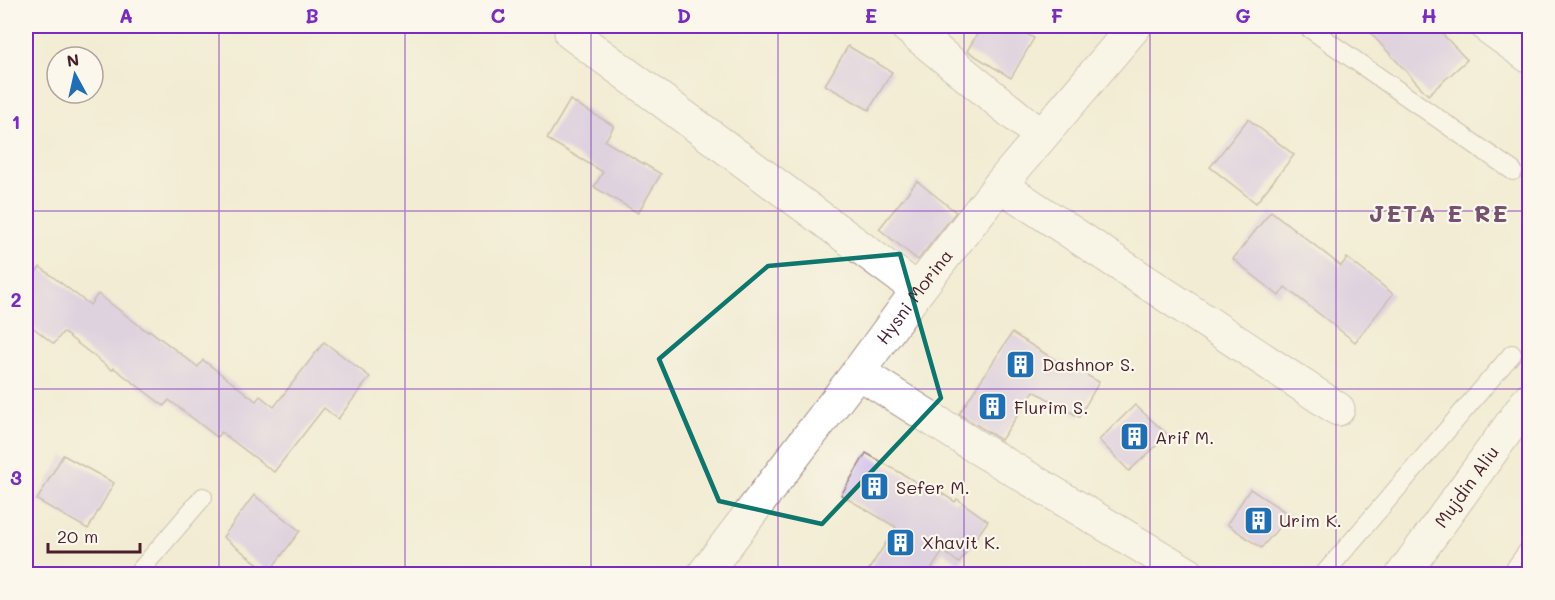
<svg xmlns="http://www.w3.org/2000/svg" width="1555" height="600" viewBox="0 0 1555 600" font-family="Mali,sans-serif">
	<style>
		.building { fill: #c8b2ed }
		.lines { fill: none; stroke-linecap: round; stroke-linejoin: round }
		.service-casing { stroke: #9e8680; stroke-width: 20 }
		.minor-casing { stroke: #9e8680; stroke-width: 35 }
		.service { stroke: #fff; stroke-width: 18 }
		.minor { stroke: #fff; stroke-width: 33 }
		.marked { fill: none; stroke: #0f766e; stroke-width: 4.5; stroke-linejoin: round }
		.grid { fill: none; stroke: #7b2cbf; stroke-width: 1.5; stroke-opacity: 0.55 }
		.labels { text-anchor: middle; dominant-baseline: central; stroke-width: 4.5; stroke-linejoin: round; paint-order: stroke }
		.street-label { font-size: 18px; fill: #4a1f2b; stroke: #fbf7ec }
		.poi-label { font-size: 18px; fill: #4a1f2b; stroke: #fbf7ec; text-anchor: start }
		.district-label { font-size: 24px; font-weight: bold; letter-spacing: 1.5px; fill: #76526f; stroke: #fbf7ec }
		.neatline { fill: none; stroke: #7b2cbf; stroke-width: 2 }
		.grid-label { font-size: 20px; text-anchor: middle; font-weight: bold; fill: #7b2cbf }
	</style>
	<rect width="100%" height="100%" fill="#fbf7ec"/>
	<filter id="ink" filterUnits="userSpaceOnUse"><feTurbulence type="fractalNoise" baseFrequency=".0167" numOctaves="2"/><feDisplacementMap in="SourceGraphic" scale="12" xChannelSelector="R" yChannelSelector="G"/><feConvolveMatrix kernelMatrix="1 2 1 2 8 2 1 2 1" color-interpolation-filters="sRGB"/></filter>
	<filter id="wash" filterUnits="userSpaceOnUse"><feTurbulence type="fractalNoise" baseFrequency=".008" numOctaves="4" result="noise"/><feDisplacementMap in="SourceGraphic" scale="24" xChannelSelector="R" yChannelSelector="G"/><feGaussianBlur stdDeviation="1.35" result="paint"/><feColorMatrix in="noise" values="0 0 0 0 0 0 0 0 0 0 0 0 0 0 0 0 0 1.4 0 .05"/><feComposite in="paint" operator="in"/></filter>
	<g filter="url(#wash)">
		<rect width="100%" height="100%" fill="#f2ecd4"/>
		<g id="blocks">
			<g class="building">
				<polygon points="982,26 1012,26 1034,38 1011,78 967,51"/>
				<polygon points="1364,26 1435,26 1467,60 1428,95"/>
				<polygon points="848,46 892,72 869,110 825,85"/>
				<polygon points="570,100 614,126 605,141 661,174 638,213 594,187 603,172 547,139"/>
				<polygon points="1248,119 1294,155 1256,203 1210,167"/>
				<polygon points="917,181 956,212 918,260 879,229"/>
				<polygon points="1271,211 1341,266 1347,258 1393,294 1355,342 1285,287 1279,296 1233,259"/>
				<polygon points="40,267 90,305 98,294 148,332 149,330 198,367 203,360 256,401 260,396 274,407 324,342 370,377 338,419 324,408 274,472 221,432 217,437 169,400 164,406 114,368 112,370 63,332 54,344 26,322 26,286"/>
				<polygon points="1012,333 1060,363 1062,361 1099,382 1079,417 1034,391 1001,440 959,414"/>
				<polygon points="1135,405 1168,435 1129,471 1099,440"/>
				<polygon points="866,453 918,483 921,480 955,502 957,499 988,521 959,563 943,551 928,574 866,574 896,527 841,495"/>
				<polygon points="63,455 114,483 88,529 37,500"/>
				<polygon points="1250,489 1290,515 1261,548 1227,524"/>
				<polygon points="254,495 300,531 269,572 223,537"/>
			</g>
		</g>
	</g>
	<g filter="url(#ink)">
		<use href="#blocks" fill-opacity="0" stroke="#9e8680" stroke-width="1.5"/>
		<g class="lines">
			<defs>
				<g id="service">
					<polyline points="1306,26 1513,171"/>
					<polyline points="137,574 203,497"/>
					<polyline points="1324,574 1512,354"/>
					<polyline points="1511,574 1530,548"/>
				</g>
				<g id="minor">
					<polyline points="906,26 1041,136"/>
					<polyline points="1487,26 1530,57"/>
					<polyline points="571,33 918,290"/>
					<polyline points="1000,185 1338,409"/>
					<polyline points="858,372 973,445 1188,574"/>
					<path id="s1" d="M704 574 858 372 918 290 1000 185 1135 26"/>
					<path id="s2" d="M1403 574 1530 398"/>
				</g>
			</defs>
			<use href="#service" class="service-casing"/>
			<use href="#minor" class="minor-casing"/>
			<use href="#service" class="service"/>
			<use href="#minor" class="minor"/>
		</g>
	</g>
	<path d="M0 0H1555V600H0ZM900 254 941 398 822 524 719 501 659 359 768 266Z" fill="#f2ecd4" fill-opacity=".55" fill-rule="evenodd"/>
	<path class="marked" d="M900 254 941 398 822 524 719 501 659 359 768 266Z"/>
	<path class="grid" d="M219 26V574M405 26V574M591 26V574M778 26V574M964 26V574M1150 26V574M1336 26V574M26 211H1530M26 389H1530"/>
	<defs>
		<symbol id="building-square" viewBox="-11 -11 22 22"><rect x="-9" y="-9" width="18" height="18" rx="4" fill="#1f6fb2" stroke="#fbf7ec"/><path d="M-4-6H4V6H1V3H-1V6H-4ZM-2.5-4.3h1.7v1.8h-1.7ZM.8-4.3h1.7v1.8H.8ZM-2.5-1h1.7V.8h-1.7ZM.8-1h1.7V.8H.8Z" fill="#fff"/></symbol>
	</defs>
	<g fill-rule="evenodd">
		<use href="#building-square" x="1004" y="348" width="33" height="33"/>
		<use href="#building-square" x="976" y="390" width="33" height="33"/>
		<use href="#building-square" x="1118" y="420" width="33" height="33"/>
		<use href="#building-square" x="858" y="470" width="33" height="33"/>
		<use href="#building-square" x="1242" y="504" width="33" height="33"/>
		<use href="#building-square" x="884" y="526" width="33" height="33"/>
	</g>
	<g class="labels">
		<g class="street-label">
			<text stroke="none"><textPath href="#s1" startOffset="348">Hysni Morina</textPath></text>
			<text stroke="none"><textPath href="#s2" startOffset="108">Mujdin Aliu</textPath></text>
		</g>
		<g class="poi-label">
			<text x="1042" y="364">Dashnor S.</text>
			<text x="1014" y="407">Flurim S.</text>
			<text x="1155" y="437">Arif M.</text>
			<text x="896" y="487">Sefer M.</text>
			<text x="1279" y="520">Urim K.</text>
			<text x="922" y="542">Xhavit K.</text>
		</g>
		<g class="district-label">
			<text x="1439" y="212">JETA E RE</text>
		</g>
	</g>
	<rect width="1555" height="600" fill="none" stroke="#fbf7ec" stroke-width="66"/>
	<g transform="translate(75 75) rotate(352)"><circle r="28" fill="#fbf7ec" stroke="#b4a19f" stroke-width="1.5"/>
	<path d="M0-4.5L10 22L0 15L-10 22Z" fill="#1f6fb2"/>
	<text y="-9" font-size="16" font-weight="bold" text-anchor="middle" fill="#4a1f2b">N</text>
	</g>
	<path d="M48 543v9h92v-9" fill="none" stroke="#4a1f2b" stroke-width="3"/>
	<text x="57" y="543" font-size="18" fill="#4a1f2b" stroke="#fbf7ec" stroke-width="4.5" paint-order="stroke">20 m</text>
	<rect x="33" y="33" width="1489" height="534" class="neatline"/>
	<g class="grid-label">
		<text x="126" y="23">A</text>
		<text x="312" y="23">B</text>
		<text x="498" y="23">C</text>
		<text x="684" y="23">D</text>
		<text x="871" y="23">E</text>
		<text x="1057" y="23">F</text>
		<text x="1243" y="23">G</text>
		<text x="1429" y="23">H</text>
		<text x="16" y="129">1</text>
		<text x="16" y="307">2</text>
		<text x="16" y="485">3</text>
	</g>
</svg>
